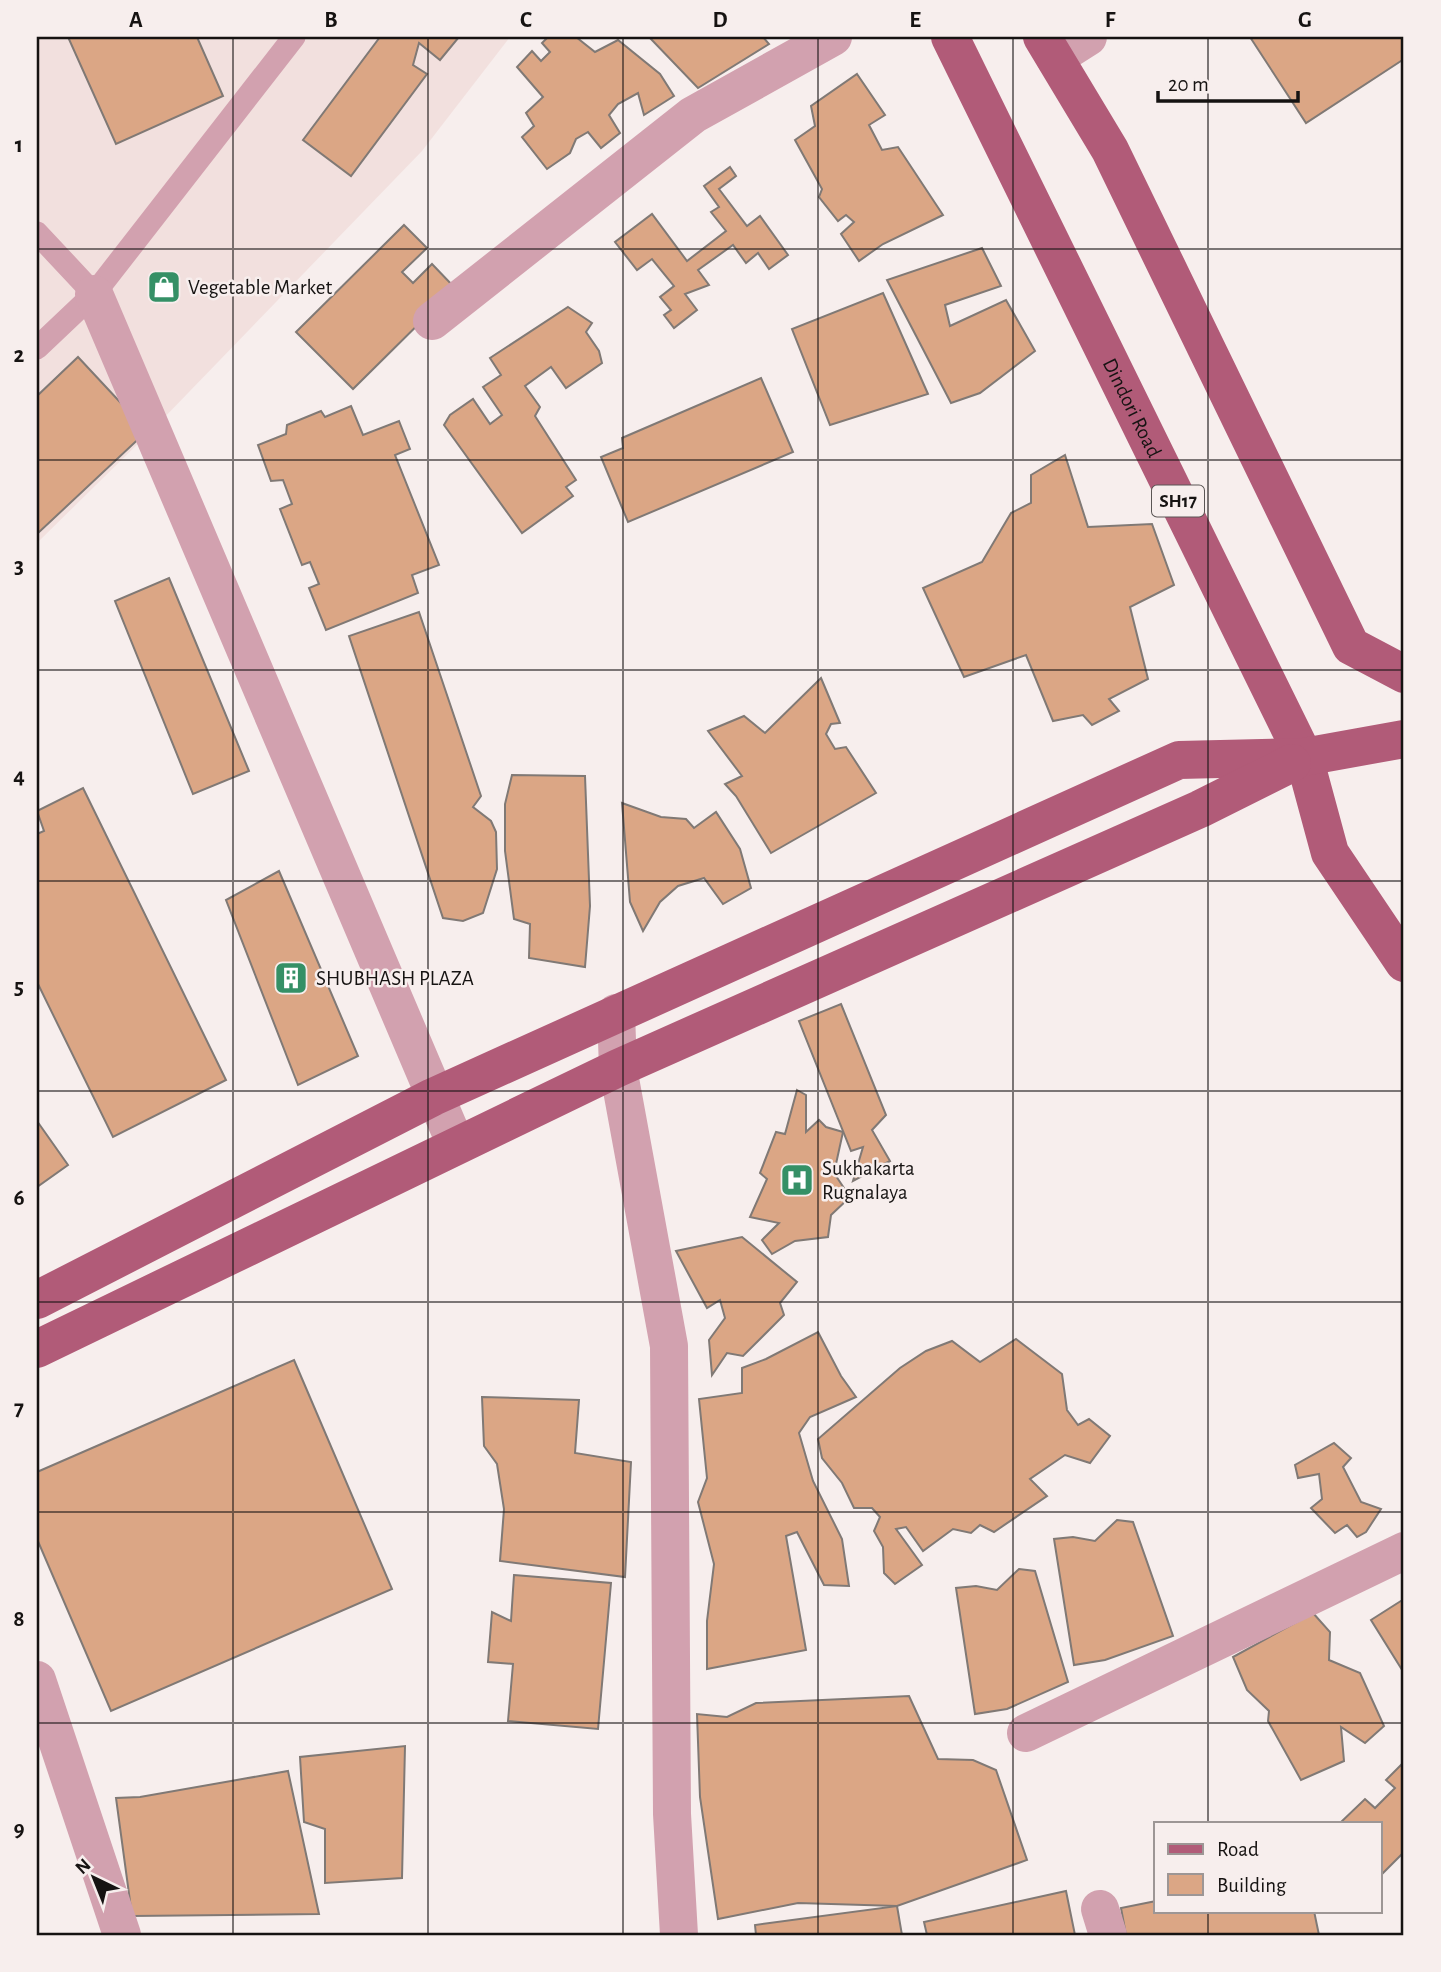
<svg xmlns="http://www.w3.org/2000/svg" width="1441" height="1972" viewBox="0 0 1441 1972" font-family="'Alegreya Sans',sans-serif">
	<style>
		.built { fill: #f2e0de }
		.building { fill: #dba685; stroke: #807975; stroke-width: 2 }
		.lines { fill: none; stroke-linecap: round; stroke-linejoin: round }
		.lane { stroke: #d2a1af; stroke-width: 23 }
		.street { stroke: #d2a1af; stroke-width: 38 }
		.primary { stroke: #b15b78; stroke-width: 38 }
		.grid { fill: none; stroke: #161312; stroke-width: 2; stroke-opacity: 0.55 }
		.labels { text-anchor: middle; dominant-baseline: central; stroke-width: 5; stroke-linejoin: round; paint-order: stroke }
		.shield { fill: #f7eeed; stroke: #5a5554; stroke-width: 2 }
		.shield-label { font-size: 19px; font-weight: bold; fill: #161312 }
		.poi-label { font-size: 21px; fill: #161312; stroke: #f7eeed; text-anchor: start }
		.street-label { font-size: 21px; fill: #161312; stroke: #f7eeed }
		.neatline { fill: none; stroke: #161312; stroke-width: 2.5 }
		.grid-label { font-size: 23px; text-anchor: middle; font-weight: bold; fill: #161312 }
	</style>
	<rect width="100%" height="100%" fill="#f7eeed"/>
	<polygon class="built" points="37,37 510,37 422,151 159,423 37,543"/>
	<g class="building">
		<polygon points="68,37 197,37 223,96 116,144"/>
		<polygon points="380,37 459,37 440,60 419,43 413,65 427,74 351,176 303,140"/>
		<polygon points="548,37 576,37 595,52 618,40 660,74 674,96 644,115 638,93 618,104 609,115 620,133 601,148 588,132 576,139 570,153 547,169 522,137 534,126 526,113 543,97 517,67 532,51 541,61 550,52 542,43"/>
		<polygon points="649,37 763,37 769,44 698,88"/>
		<polygon points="1250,37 1404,37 1404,59 1306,123"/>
		<polygon points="857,74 885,115 869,125 882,150 898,147 943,215 883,244 859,261 841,234 854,222 846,215 838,221 819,197 822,189 795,140 815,126 811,106"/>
		<polygon points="730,167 736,176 719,189 747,226 760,216 788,255 769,269 758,253 746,263 733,245 698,270 709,285 685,294 697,310 674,328 664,315 671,310 660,297 674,286 652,259 637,270 615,242 652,214 687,261 726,231 711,212 719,207 704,186"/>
		<polygon points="404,225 427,248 402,272 413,283 432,264 455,288 353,389 296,332"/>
		<polygon points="982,248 1001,286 945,305 950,326 1006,300 1035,351 980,393 951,403 887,280"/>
		<polygon points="883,293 928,394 830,425 792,329"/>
		<polygon points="568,307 592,323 586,332 599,351 602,363 566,388 551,367 525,386 540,407 535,416 576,480 566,487 573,496 522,533 444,425 450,415 473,399 490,424 502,415 483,387 501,375 490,358"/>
		<polygon points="78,357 147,431 37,534 37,396"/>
		<polygon points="761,378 793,452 628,522 601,457 623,448 622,438"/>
		<polygon points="351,406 363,435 399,421 410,449 395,455 439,565 412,575 418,593 326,630 309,588 319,584 310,562 302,565 280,509 292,504 283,480 271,481 258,445 286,434 287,425 321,411 325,417"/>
		<polygon points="1065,455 1088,527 1152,524 1174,585 1130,607 1148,679 1109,699 1119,711 1092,725 1083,715 1053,721 1026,655 964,677 923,588 982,562 1011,513 1031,503 1031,475"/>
		<polygon points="169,578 249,771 193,794 115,601"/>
		<polygon points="419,612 481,796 473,807 491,821 496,832 497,869 483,913 463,921 443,918 349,636"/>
		<polygon points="821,678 840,723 831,724 826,734 835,749 846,747 876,793 771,853 736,796 725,784 742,776 708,731 744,716 765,733"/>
		<polygon points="512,775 585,776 590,906 585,967 529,958 530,924 514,919 505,851 505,804"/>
		<polygon points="83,788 226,1080 113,1137 37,982 37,834 44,831 37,811"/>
		<polygon points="622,803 661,817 686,819 694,828 716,812 740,849 751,888 723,904 704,878 678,886 660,902 643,931 630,902"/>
		<polygon points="279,871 358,1056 298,1085 226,900"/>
		<polygon points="841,1004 886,1115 872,1130 890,1161 853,1181 863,1147 851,1151 799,1021"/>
		<polygon points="797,1090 806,1095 806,1132 819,1120 826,1127 843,1132 834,1173 850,1197 831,1215 828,1237 795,1241 772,1254 762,1240 779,1223 750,1217 767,1179 760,1173 776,1132 785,1134"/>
		<polygon points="37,1121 68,1165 37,1187"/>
		<polygon points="742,1237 797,1282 780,1303 784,1315 743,1356 727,1353 712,1375 709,1340 725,1318 720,1300 707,1308 676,1251"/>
		<polygon points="818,1332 841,1376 856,1397 810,1417 799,1433 813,1481 842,1539 849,1586 824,1585 797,1532 786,1536 806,1650 707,1669 707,1621 714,1564 698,1502 707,1478 699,1399 742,1393 742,1368 766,1359"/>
		<polygon points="1016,1339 1062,1374 1067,1410 1078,1425 1089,1419 1110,1436 1090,1463 1065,1455 1030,1479 1047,1496 994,1532 980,1525 971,1533 953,1529 923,1551 906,1527 896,1529 922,1565 895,1584 884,1573 883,1547 874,1531 880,1517 872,1508 854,1508 842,1483 822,1458 818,1439 900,1368 926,1351 952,1341 980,1362"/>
		<polygon points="294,1360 392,1589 111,1711 37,1539 37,1472"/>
		<polygon points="482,1397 579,1400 575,1453 631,1462 625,1577 500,1561 504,1509 497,1464 484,1446"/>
		<polygon points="1334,1443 1351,1458 1343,1467 1361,1502 1381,1509 1366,1532 1357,1537 1347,1525 1335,1533 1311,1508 1322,1499 1319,1474 1298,1478 1295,1465"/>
		<polygon points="1117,1520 1133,1522 1173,1636 1105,1660 1074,1665 1054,1539 1073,1537 1095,1541"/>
		<polygon points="1019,1569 1035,1571 1068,1682 1007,1709 975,1714 956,1588 976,1586 997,1590"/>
		<polygon points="514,1575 611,1583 598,1729 508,1721 513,1664 488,1662 492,1612 511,1621"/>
		<polygon points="1404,1599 1404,1673 1371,1620"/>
		<polygon points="1313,1613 1330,1632 1329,1660 1360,1673 1384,1726 1365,1743 1341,1727 1344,1761 1301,1780 1268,1721 1269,1711 1247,1690 1233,1657"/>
		<polygon points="909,1696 938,1759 973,1760 996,1770 1027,1860 897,1906 798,1903 718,1919 700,1797 697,1714 727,1717 756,1703"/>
		<polygon points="405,1746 402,1878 325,1883 325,1829 304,1822 300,1757"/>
		<polygon points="1404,1762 1404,1852 1383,1873 1380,1870 1380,1823 1340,1823 1365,1799 1375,1808 1395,1788 1386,1780"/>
		<polygon points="288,1771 319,1914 132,1916 116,1798 140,1797"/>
		<polygon points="1066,1891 1075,1935 927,1935 924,1922"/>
		<polygon points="1156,1901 1156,1911 1314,1911 1319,1935 1126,1935 1121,1908"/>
		<polygon points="897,1906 902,1935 756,1935 755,1925"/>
	</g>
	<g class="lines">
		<g class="lane">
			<polyline points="37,233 94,294"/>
			<polyline points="37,348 94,294 294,37"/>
		</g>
		<g class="street">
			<polyline points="1055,58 1088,37"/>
			<polyline points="94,294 456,1145"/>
			<polyline points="432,321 693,115 833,37"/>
			<polyline points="616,1013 618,1068 669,1346 672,1814 679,1935"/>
			<polyline points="37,1680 122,1935"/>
			<polyline points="1026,1733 1404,1551"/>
			<polyline points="1100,1909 1108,1935"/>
		</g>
		<g class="primary">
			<path id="s1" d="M950 37 1304 757 1330 853 1404 963"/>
			<polyline points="1042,37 1110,150 1351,646 1404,674"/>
			<polyline points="37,1300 433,1097 1179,760 1304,757 1404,739"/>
			<polyline points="37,1349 618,1068 1200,809 1292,763"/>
		</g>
	</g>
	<path class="grid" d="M233 37V1935M428 37V1935M623 37V1935M818 37V1935M1013 37V1935M1208 37V1823M37 249H1404M37 460H1404M37 670H1404M37 881H1404M37 1091H1404M37 1302H1404M37 1512H1404M37 1723H1404M1208 1911V1935"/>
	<defs>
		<symbol id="shop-square" viewBox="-11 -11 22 22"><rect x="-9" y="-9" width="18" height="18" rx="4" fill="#359066" stroke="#f7eeed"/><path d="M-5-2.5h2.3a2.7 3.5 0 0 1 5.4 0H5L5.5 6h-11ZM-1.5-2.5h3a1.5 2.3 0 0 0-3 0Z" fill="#fff"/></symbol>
		<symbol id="building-square" viewBox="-11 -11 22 22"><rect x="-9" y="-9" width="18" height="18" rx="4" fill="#359066" stroke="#f7eeed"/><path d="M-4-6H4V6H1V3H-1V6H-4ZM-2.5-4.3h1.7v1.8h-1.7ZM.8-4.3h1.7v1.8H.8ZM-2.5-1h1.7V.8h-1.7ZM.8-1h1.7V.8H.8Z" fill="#fff"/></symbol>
		<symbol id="hospital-square" viewBox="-11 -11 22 22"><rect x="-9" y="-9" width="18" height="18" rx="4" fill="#359066" stroke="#f7eeed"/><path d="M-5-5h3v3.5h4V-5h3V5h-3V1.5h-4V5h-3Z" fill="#fff"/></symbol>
	</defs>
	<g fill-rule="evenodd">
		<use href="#shop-square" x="145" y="268" width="38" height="38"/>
		<use href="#building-square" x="272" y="959" width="38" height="38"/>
		<use href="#hospital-square" x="778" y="1161" width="38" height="38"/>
	</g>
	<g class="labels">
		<rect class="shield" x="1152" y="485.5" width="52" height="31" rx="5"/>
		<g class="shield-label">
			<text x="1178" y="501">SH17</text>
		</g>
		<g class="poi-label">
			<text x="188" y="287">Vegetable Market</text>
			<text x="316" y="978">SHUBHASH PLAZA</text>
			<text x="822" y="1168">Sukhakarta<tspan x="822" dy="24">Rugnalaya</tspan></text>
		</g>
		<g class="street-label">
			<text stroke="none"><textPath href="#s1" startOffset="413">Dindori Road</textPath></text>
		</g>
	</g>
	<rect width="1441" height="1972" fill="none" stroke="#f7eeed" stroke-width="77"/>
	<rect x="1154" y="1822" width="228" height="91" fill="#f7eeed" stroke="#9d9695" stroke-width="2"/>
	<rect x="1168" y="1844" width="35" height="10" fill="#b15b78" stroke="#9d9695" stroke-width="2"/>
	<text x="1217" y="1856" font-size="21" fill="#161312">Road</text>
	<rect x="1168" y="1874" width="35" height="21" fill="#dba685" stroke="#9d9695" stroke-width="2"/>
	<text x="1217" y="1892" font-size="21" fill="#161312">Building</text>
	<g transform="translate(94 1878) rotate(317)" stroke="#f7eeed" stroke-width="5" paint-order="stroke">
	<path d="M0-5L12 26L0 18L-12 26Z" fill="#161312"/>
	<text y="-10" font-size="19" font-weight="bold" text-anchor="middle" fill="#161312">N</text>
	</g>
	<path d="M1158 91v10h140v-10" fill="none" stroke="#161312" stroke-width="3.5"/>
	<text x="1168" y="91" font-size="21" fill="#161312" stroke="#f7eeed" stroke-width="5" paint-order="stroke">20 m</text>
	<rect x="38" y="38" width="1364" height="1896" class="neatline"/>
	<g class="grid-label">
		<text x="136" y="27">A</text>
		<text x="331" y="27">B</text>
		<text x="526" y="27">C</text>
		<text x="720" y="27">D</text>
		<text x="915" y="27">E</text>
		<text x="1110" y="27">F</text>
		<text x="1305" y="27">G</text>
		<text x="19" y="152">1</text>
		<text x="19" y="362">2</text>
		<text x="19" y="573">3</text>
		<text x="19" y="783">4</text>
		<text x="19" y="994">5</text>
		<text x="19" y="1205">6</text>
		<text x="19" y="1415">7</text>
		<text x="19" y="1626">8</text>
		<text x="19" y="1836">9</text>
	</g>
</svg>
